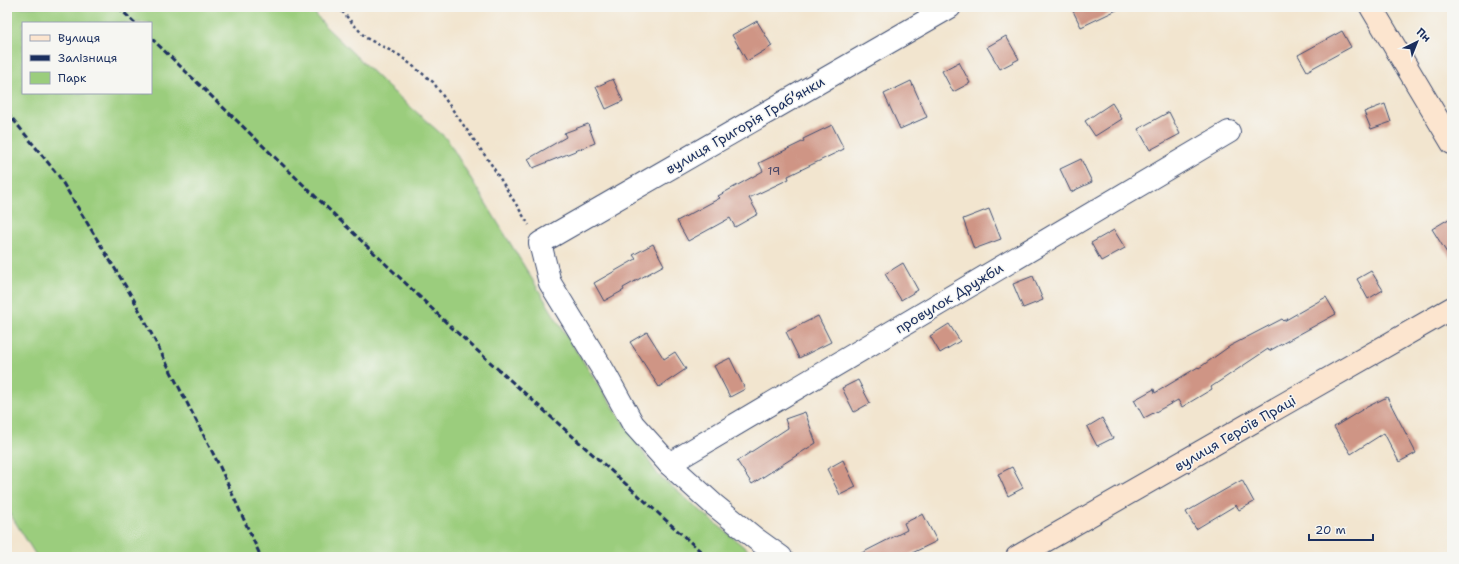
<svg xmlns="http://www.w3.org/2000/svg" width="1459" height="564" viewBox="0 0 1459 564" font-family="'Shantell Sans',sans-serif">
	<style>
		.green { fill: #9bcd7d; stroke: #5b7e6e; fill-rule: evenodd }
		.building { fill: #cf9585 }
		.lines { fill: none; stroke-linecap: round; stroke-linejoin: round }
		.street-casing { stroke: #3b4a6f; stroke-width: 24 }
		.secondary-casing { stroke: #3b4a6f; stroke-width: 24 }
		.path { stroke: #3b4a6f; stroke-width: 2.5; stroke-dasharray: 3 3; stroke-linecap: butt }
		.street { stroke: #fff; stroke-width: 22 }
		.secondary { stroke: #fce5cf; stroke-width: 22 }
		.rail { stroke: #1b2f5e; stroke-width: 3; stroke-dasharray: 6 3; stroke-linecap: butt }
		.labels { text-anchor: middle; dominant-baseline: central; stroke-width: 3; stroke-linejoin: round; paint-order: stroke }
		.number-label { font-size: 12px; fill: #484868 }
		.street-label { font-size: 14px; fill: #1b2f5e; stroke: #f6f6f2 }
	</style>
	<rect width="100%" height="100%" fill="#f6f6f2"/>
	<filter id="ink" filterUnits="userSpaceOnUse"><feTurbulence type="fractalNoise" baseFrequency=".025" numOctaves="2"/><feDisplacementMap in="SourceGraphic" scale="8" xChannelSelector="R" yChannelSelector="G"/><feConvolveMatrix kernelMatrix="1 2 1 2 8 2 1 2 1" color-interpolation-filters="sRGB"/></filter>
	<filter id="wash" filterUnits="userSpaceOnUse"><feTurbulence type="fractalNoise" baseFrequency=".012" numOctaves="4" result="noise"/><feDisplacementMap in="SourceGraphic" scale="16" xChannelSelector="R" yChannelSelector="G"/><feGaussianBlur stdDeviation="0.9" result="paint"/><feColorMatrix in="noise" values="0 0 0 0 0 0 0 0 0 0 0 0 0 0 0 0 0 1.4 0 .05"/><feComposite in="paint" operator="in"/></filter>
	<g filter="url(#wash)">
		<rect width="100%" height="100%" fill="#f2e5cf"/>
		<path class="green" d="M7 7H310L325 26 389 88 447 139 569 340 658 475 756 557H37L7 509ZM23 23H151V93H23Z"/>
		<g id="blocks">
			<g class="building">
				<polygon points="1071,7 1123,7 1081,27"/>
				<polygon points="757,21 772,46 747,61 732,35"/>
				<polygon points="1342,31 1351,47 1307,71 1298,55"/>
				<polygon points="1006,36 1019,59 1000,69 987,47"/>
				<polygon points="959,62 970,83 953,92 942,71"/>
				<polygon points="613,79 623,101 606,109 596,87"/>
				<polygon points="911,81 927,117 900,129 884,94"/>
				<polygon points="1112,103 1122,119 1095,136 1085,121"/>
				<polygon points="1385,104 1391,122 1371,129 1364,112"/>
				<polygon points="1169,112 1180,134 1150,150 1138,129"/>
				<polygon points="588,124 595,143 533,168 528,159 566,137 564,133"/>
				<polygon points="832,125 844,149 788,176 789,179 749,198 758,214 735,227 730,218 688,241 677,221 720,198 718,196 763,171 759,163 804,141 803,139"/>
				<polygon points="1081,159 1092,182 1071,192 1060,169"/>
				<polygon points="989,209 1001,239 974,249 963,219"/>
				<polygon points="1452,217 1452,261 1432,229"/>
				<polygon points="1114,230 1125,248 1101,261 1091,243"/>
				<polygon points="653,244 664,265 623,288 624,290 604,301 594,283 636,259 633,255"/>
				<polygon points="903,263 918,290 901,300 885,274"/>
				<polygon points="1371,271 1383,290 1368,299 1357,279"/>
				<polygon points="1033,276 1043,300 1023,308 1013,284"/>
				<polygon points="1326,297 1336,314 1269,351 1268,349 1211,387 1212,389 1182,407 1178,400 1144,418 1134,400 1154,389 1155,393 1198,367 1199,368 1230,346 1282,319 1284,321"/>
				<polygon points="818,316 831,342 799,358 786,332"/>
				<polygon points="949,324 960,341 940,353 930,336"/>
				<polygon points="647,332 664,359 675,352 686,369 659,387 630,342"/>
				<polygon points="730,358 745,389 730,397 714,366"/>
				<polygon points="858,380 870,403 854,412 842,388"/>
				<polygon points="1387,397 1416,453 1399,462 1384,433 1351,454 1334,427 1365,408"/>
				<polygon points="805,412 816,443 752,484 737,461 788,428 785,419"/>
				<polygon points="1102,418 1113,438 1097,446 1087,427"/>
				<polygon points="843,460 856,487 840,495 827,469"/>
				<polygon points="1012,467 1023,488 1008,496 998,474"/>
				<polygon points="1242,480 1254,502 1239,510 1236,505 1196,529 1186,512"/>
				<polygon points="923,514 937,541 904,557 854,557 907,530 904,523"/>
			</g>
		</g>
	</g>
	<g filter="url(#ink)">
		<use href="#blocks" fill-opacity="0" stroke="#3b4a6f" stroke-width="1"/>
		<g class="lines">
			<defs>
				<g id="street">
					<polyline points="669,464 1229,132"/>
					<polyline points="781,557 756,539 713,504 669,464 633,424 606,375 550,283 540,243 950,7"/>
				</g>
				<g id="secondary">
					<polyline points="1371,7 1452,143"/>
					<polyline points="1017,557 1452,308"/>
				</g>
			</defs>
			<use href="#street" class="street-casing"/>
			<use href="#secondary" class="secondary-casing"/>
			<polyline class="path" points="338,7 366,38 399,55 433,82 491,164 529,225"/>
			<use href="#street" class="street"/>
			<use href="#secondary" class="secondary"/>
			<g class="rail">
				<polyline points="118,7 135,23"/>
				<polyline points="151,38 451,327 707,557"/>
				<polyline points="7,112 58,175 134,300 219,465 261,557"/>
			</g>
		</g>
	</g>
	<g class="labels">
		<g class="number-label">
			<text x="774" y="171">19</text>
		</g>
		<g class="street-label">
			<text transform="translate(745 125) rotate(-30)">вулиця Григорія Грабʼянки</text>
			<text transform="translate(949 298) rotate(-31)">провулок Дружби</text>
			<text transform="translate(1235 433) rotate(-30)">вулиця Героїв Праці</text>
		</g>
	</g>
	<rect width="1459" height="564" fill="none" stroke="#f6f6f2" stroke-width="24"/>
	<rect x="22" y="22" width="130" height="72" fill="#f6f6f2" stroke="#9ea6b7"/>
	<rect x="30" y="35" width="20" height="6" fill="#fce5cf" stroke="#9ea6b7"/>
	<text x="58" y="42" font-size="12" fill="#1b2f5e">Вулиця</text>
	<rect x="30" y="55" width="20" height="6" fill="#1b2f5e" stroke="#9ea6b7"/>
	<text x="58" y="62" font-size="12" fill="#1b2f5e">Залізниця</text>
	<rect x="30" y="72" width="20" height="12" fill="#9bcd7d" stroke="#9ea6b7"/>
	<text x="58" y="82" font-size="12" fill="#1b2f5e">Парк</text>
	<g transform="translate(1417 42) rotate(43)" stroke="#f6f6f2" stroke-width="3" paint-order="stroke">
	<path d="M0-3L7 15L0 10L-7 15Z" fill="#1b2f5e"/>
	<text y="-6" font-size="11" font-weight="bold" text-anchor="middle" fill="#1b2f5e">Пн</text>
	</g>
	<path d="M1309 534v6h64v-6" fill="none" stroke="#1b2f5e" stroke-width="2"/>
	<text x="1315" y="534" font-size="12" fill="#1b2f5e" stroke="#f6f6f2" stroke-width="3" paint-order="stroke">20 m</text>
</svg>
